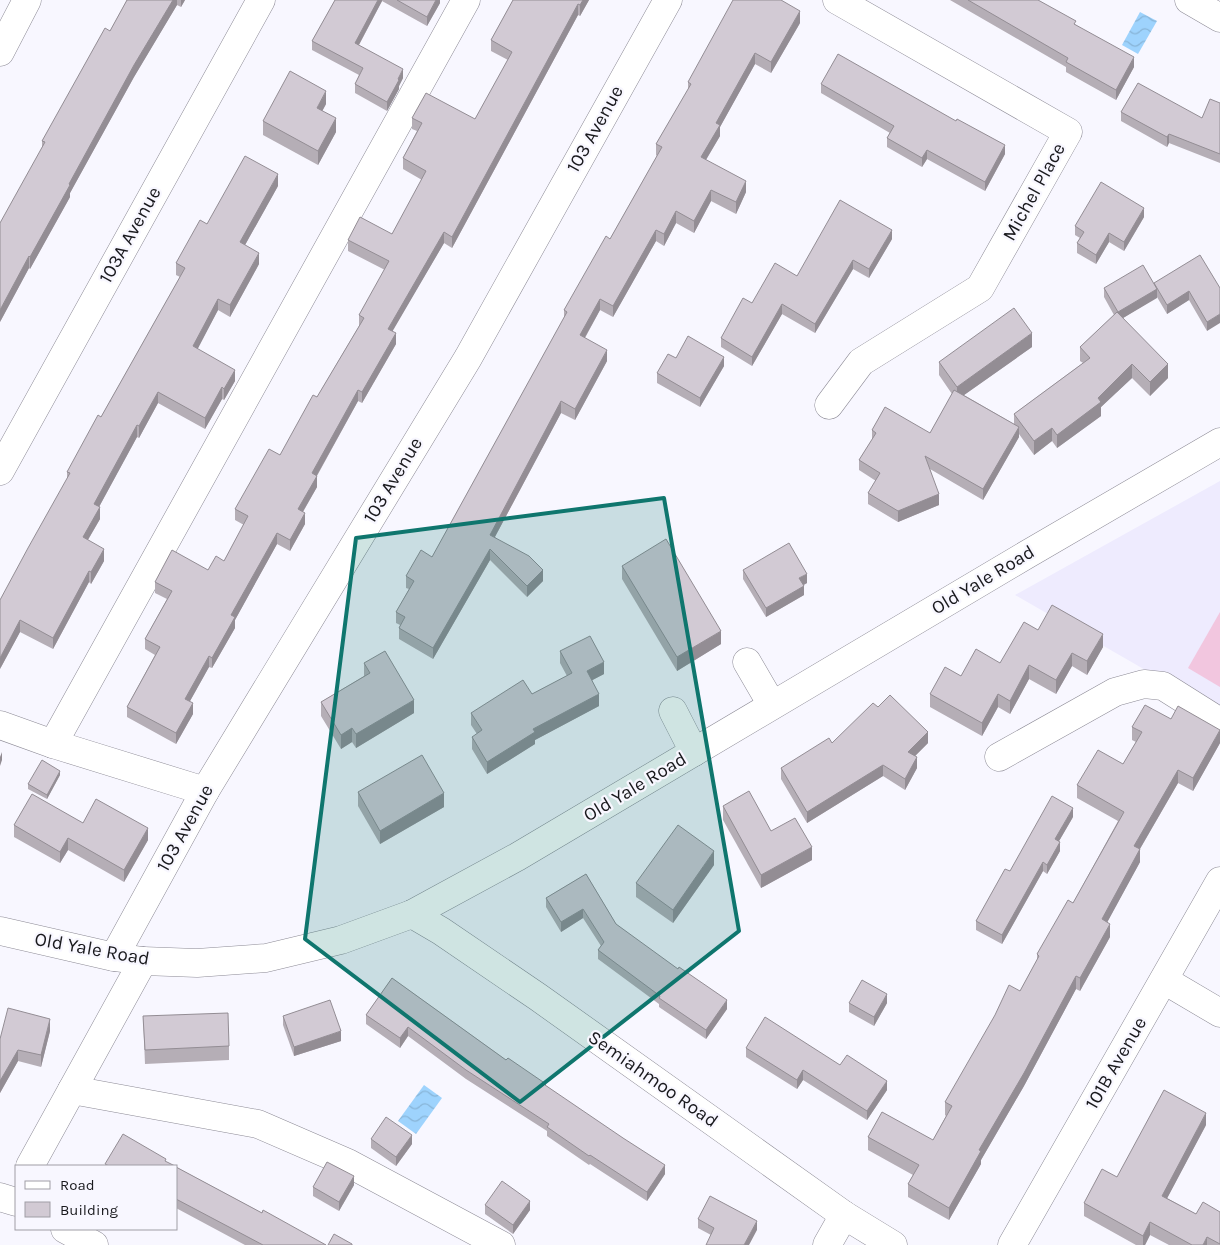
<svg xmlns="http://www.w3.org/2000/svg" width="1220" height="1245" viewBox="0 0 1220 1245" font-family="Karla,sans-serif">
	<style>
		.built { fill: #eeebfe }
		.green { fill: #f2c6df }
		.water { fill: url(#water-waves) }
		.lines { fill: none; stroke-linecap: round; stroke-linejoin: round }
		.minor-casing { stroke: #8d8b96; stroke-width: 29 }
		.major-casing { stroke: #8d8b96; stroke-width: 29 }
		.minor { stroke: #fff; stroke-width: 28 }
		.major { stroke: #fff; stroke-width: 28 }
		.wall { fill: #b5aeb6 }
		.shaded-wall { fill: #938d94 }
		.building { fill: #d2cad4; stroke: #938d94 }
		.marked { fill: #0f766e; fill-opacity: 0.2; stroke: #0f766e; stroke-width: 4; stroke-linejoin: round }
		.labels { text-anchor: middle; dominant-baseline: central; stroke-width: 4.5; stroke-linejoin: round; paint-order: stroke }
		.street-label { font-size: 19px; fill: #19191d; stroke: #f8f7ff }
	</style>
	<defs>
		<pattern id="water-waves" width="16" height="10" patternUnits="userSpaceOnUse" patternTransform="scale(1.25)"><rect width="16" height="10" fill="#9ed3fd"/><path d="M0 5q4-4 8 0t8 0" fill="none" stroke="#88b5d8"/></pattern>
	</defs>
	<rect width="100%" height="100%" fill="#f8f7ff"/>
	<polygon class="built" points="1220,481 1220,713 1015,595"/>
	<polygon class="green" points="1220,612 1220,687 1188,668"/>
	<g class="water">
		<polygon points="1140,12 1157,21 1138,54 1122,45"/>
		<polygon points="424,1085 442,1098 416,1134 398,1121"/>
	</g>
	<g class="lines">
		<defs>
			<g id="minor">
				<polyline points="1189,0 1220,18"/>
				<polyline points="0,52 27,0"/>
				<polyline points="829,405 861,362 980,288 1068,132 837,0"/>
				<polyline points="0,471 261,0"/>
				<polyline points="747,662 772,705"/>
				<polyline points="673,711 694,752"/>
				<polyline points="0,725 53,744 205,791"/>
				<polyline points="53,744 466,0"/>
				<polyline points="999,757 1115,692 1144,684 1163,686 1220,722"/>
				<polyline points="412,914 441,931 538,997 844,1215 893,1245"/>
				<polyline points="114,957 205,791 468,358 668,0"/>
				<polyline points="1164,980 1220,1013"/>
				<polyline points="72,1090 258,1124 348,1163 501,1245"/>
				<polyline points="30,1166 143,961"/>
				<polyline points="0,1197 16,1202"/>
				<polyline points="65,1229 94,1245"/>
				<polyline points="827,1245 844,1215"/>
				<polyline points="1012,1245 1220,881"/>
			</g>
			<polyline id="major" points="0,931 114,957 143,961 197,963 266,958 341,940 412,914 517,857 1026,555 1220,442"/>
		</defs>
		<use href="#minor" class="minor-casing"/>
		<use href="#major" class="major-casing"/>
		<use href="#minor" class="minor"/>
		<use href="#major" class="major"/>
	</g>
	<g class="wall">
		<polygon points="127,0 185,0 181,7 177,5 134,77 70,193 70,197 30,269 29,268 0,322 42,148 42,141 110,31"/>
		<polygon points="335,0 440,0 440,3 427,26 382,1 359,45 403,78 399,86 399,89 387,111 355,93 355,84 359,75 312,50 312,41"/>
		<polygon points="513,0 589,0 580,16 578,15 452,248 444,243 392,331 396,344 362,403 358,401 317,476 317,487 303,512 305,524 290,551 277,544 235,620 235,628 212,668 209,667 190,701 193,714 176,744 127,717 127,707 155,655 145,649 145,639 167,599 155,593 155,582 208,570 224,561 244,525 235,520 235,509 280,455 317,397 359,326 359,315 385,270 348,251 348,240 392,234 422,180 403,169 403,158 417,131 412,129 412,118 475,119 508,60 491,51 491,40"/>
		<polygon points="950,0 1038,0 1076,25 1134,67 1116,100 1066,72 1066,67"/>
		<polygon points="800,23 771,73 755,64 720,127 720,136 706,160 746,192 736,214 711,201 694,233 676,223 664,246 656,241 613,317 600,310 585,338 607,361 575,420 561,413 495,537 543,581 527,597 490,560 433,659 399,639 399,628 400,625 396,623 396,612 409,589 406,588 406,576 432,557 564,318 564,310 610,239 657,156 656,155 656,144 688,90 688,82"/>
		<polygon points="821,84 1005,154 985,191 927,159 922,167 887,147 887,138 890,133 821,93"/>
		<polygon points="1220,103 1220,163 1169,143 1167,147 1121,121 1121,112 1202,118"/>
		<polygon points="326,104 322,111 336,132 318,165 263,135 263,121"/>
		<polygon points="278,186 245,245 259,264 230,317 218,310 197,349 235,381 224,400 222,399 205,429 158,403 139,438 137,437 99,507 100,519 88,540 104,561 91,584 89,582 53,649 20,632 0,669 67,479 67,472 101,417 180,277 176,275 176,263 207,224"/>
		<polygon points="1144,217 1124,251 1109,242 1096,264 1077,253 1077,243 1080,238 1075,235 1075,226"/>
		<polygon points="892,239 869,278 853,269 815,333 782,314 752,366 721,347 721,338 797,276"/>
		<polygon points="1154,283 1220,288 1207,331 1189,300 1167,314 1157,297 1123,318 1168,378 1150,396 1132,378 1101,407 1101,416 1057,448 1052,441 1034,455 1019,434 1019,437 983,500 930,469 939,505 898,522 868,504 868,493 876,481 859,470 859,460 872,440 872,430 930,433 952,394 939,375 939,362 1032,347 964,395 1014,424 1014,414 1083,363 1080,361 1080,347 1114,315 1104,297 1104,288"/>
		<polygon points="676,358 724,366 700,407 657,383 657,373"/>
		<polygon points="622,566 721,644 677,671 622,579"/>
		<polygon points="743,570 807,583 804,585 804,595 766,617 743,579"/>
		<polygon points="1038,630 1103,647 1087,675 1072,666 1056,694 1029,679 1010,714 998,707 982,736 930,707 930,694 1000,663"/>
		<polygon points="560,651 604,674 592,680 599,706 535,740 535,744 487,774 472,749 472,737 477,734 471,725 471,713 532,694 567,676 560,663"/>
		<polygon points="364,663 414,713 356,748 352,742 341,749 321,716 321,702 364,676"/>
		<polygon points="878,707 928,743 915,756 917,768 905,790 883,776 807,823 781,779 781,768 832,743"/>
		<polygon points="1171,719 1220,743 1193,791 1178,783 1140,849 1140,862 1107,922 1110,937 1080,991 1076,989 1024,1086 981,1160 981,1164 949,1220 908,1197 908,1184 913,1175 868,1150 868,1137 933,1140 946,1116 945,1115 945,1102 1020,991 1037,960 1037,954 1073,903 1118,821 1077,798 1077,785 1123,764 1136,742 1132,740 1132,727"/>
		<polygon points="60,775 47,799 28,789 28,784"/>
		<polygon points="358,792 444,807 380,844 358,806"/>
		<polygon points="723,806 771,831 812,860 761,888 723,820"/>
		<polygon points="1073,817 1059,841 1060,851 1047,874 1043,871 1002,944 976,930 976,921 1010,871"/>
		<polygon points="83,823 148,840 124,882 68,850 60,863 14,837 14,825"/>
		<polygon points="714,865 673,923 636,897 636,883"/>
		<polygon points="586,874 616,924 727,1009 706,1039 659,1007 659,1004 598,959 598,950 601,946 583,918 561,932 546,907 546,898"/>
		<polygon points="392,978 506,1060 546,1086 665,1174 647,1201 590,1164 589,1165 547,1136 547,1131 466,1079 408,1036 400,1048 366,1024 366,1015"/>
		<polygon points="849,1003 887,1003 874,1026 849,1012"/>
		<polygon points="143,1016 229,1046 229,1060 145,1064"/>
		<polygon points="283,1016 341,1041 294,1056 283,1025"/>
		<polygon points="50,1031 41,1067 18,1061 0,1093 0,1039"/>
		<polygon points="746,1048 840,1065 887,1090 867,1120 803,1080 797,1089 746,1057"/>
		<polygon points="1206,1125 1167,1198 1196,1214 1220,1212 1220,1245 1169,1245 1150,1235 1145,1245 1136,1245 1084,1216 1084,1203 1117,1177"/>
		<polygon points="371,1139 412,1144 396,1166 371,1148"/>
		<polygon points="176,1167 262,1213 326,1245 245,1245 176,1208"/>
		<polygon points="354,1185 339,1211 313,1196 313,1187"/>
		<polygon points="485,1205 530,1210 513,1234 485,1214"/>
		<polygon points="698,1219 757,1230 711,1235 698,1228"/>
	</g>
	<g class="shaded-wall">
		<polygon points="173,0 177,0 177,5 134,77 70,193 70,197 30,269 30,257 69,184 134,65"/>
		<polygon points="181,0 185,0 181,7"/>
		<polygon points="378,0 382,0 382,1 355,52 355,43"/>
		<polygon points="436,0 440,0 440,3 427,26 427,17"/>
		<polygon points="583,0 589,0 580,16 580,5"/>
		<polygon points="578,4 578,15 452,248 452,237"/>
		<polygon points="800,11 800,23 771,73 771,62"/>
		<polygon points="755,53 755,64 720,127 720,136 701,168 701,157 716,123"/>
		<polygon points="1134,57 1134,67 1116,100 1116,90"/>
		<polygon points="403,69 403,78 399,86 399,89 387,111 387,102"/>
		<polygon points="326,91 326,104 317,121 317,108"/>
		<polygon points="336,118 336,132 318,165 318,151"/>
		<polygon points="1169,134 1169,143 1167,147 1167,137"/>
		<polygon points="1005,145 1005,154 985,191 985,182"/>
		<polygon points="927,150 927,159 922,167 922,158"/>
		<polygon points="278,174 278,186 240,254 240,242"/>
		<polygon points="746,181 746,192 736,214 736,202"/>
		<polygon points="711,190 711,201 694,233 694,221"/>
		<polygon points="1144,208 1144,217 1124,251 1124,242"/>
		<polygon points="676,211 676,223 664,246 664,234"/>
		<polygon points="656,230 656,241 613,317 613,306"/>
		<polygon points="892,230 892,239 869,278 869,269"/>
		<polygon points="444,232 444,243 388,339 388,329"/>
		<polygon points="1109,233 1109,242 1096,264 1096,255"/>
		<polygon points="259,253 259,264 230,317 230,305"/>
		<polygon points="29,256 29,268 0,322 0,310"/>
		<polygon points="853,260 853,269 815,333 815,324"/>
		<polygon points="1157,289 1157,298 1118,321 1118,312"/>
		<polygon points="1189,291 1189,300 1167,314 1167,305"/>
		<polygon points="218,299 218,310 193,358 193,346"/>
		<polygon points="600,299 600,310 580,346 580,335"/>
		<polygon points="782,304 782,314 752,366 752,357"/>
		<polygon points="1220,314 1220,323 1207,331 1207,322"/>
		<polygon points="396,333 396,344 362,403 362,392"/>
		<polygon points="1032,333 1032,347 957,400 957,387"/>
		<polygon points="607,350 607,361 575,420 575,409"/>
		<polygon points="724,357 724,366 700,407 700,398"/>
		<polygon points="1132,364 1132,378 1101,407 1101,416 1057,448 1057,435"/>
		<polygon points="1168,364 1168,378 1150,396 1150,382"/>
		<polygon points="235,370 235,381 224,400 224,389"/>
		<polygon points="222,387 222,399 205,429 205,418"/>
		<polygon points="358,390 358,401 312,484 312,473"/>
		<polygon points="158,392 158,403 139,438 139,426"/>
		<polygon points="561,401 561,413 490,546 490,535"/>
		<polygon points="137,425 137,437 94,516 94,504"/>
		<polygon points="1019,427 1019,437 983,500 983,489"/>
		<polygon points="1052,428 1052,441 1034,455 1034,441"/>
		<polygon points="317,476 317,487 298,520 298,509"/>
		<polygon points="939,494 939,505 898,522 898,511"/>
		<polygon points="100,507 100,519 83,548 83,537"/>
		<polygon points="305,513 305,524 290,551 290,540"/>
		<polygon points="277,533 277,544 235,620 235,628 212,668 212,658 231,615"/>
		<polygon points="104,549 104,561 91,584 91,572"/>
		<polygon points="490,549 490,560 433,659 433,648"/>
		<polygon points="543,570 543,581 527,597 527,586"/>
		<polygon points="89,571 89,582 53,649 53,638"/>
		<polygon points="807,574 807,583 799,587 799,578"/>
		<polygon points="804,586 804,595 766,617 766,608"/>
		<polygon points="20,620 20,632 0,669 0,658"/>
		<polygon points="721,631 721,644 677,671 677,657"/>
		<polygon points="1103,634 1103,647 1087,675 1087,661"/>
		<polygon points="1072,653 1072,666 1056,694 1056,680"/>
		<polygon points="209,656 209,667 185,710 185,699"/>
		<polygon points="604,662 604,674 587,683 587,671"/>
		<polygon points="1029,665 1029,679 1010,714 1010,701"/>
		<polygon points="599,694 599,706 535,740 535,744 487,774 487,762 533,729"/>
		<polygon points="998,694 998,707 982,736 982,723"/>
		<polygon points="414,700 414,713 356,748 356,734"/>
		<polygon points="193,703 193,714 176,744 176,733"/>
		<polygon points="352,728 352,742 341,749 341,735"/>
		<polygon points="1220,730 1220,743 1193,791 1193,778"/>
		<polygon points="928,732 928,743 908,763 908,752"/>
		<polygon points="2,752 2,760 0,766 0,757"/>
		<polygon points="917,757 917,768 905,790 905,779"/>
		<polygon points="883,765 883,776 807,823 807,812"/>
		<polygon points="1178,770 1178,783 1134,859 1134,846"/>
		<polygon points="60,771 60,775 47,799 47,795"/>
		<polygon points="444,793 444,807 380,844 380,831"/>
		<polygon points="1073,808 1073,817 1055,848 1055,839"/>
		<polygon points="148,828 148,840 124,882 124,870"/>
		<polygon points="68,838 68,850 60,863 60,852"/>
		<polygon points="1060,842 1060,851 1047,874 1047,865"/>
		<polygon points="812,847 812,860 761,888 761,875"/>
		<polygon points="1140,849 1140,862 1102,932 1102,919"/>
		<polygon points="714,851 714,865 673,923 673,910"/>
		<polygon points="1043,862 1043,871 1002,944 1002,935"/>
		<polygon points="583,909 583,918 561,932 561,922"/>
		<polygon points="1110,924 1110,937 1080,991 1080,978"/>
		<polygon points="1076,976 1076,989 1024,1086 981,1160 981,1164 949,1220 949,1208 979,1150"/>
		<polygon points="887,994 887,1003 874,1026 874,1017"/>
		<polygon points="727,1000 727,1009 706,1039 706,1030"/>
		<polygon points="50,1019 50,1031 41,1067 41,1055"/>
		<polygon points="408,1027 408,1036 400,1048 400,1038"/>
		<polygon points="341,1031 341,1041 294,1056 294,1047"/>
		<polygon points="18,1050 18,1061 0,1093 0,1081"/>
		<polygon points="803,1070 803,1080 797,1089 797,1080"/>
		<polygon points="887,1081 887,1090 867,1120 867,1111"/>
		<polygon points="1206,1113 1206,1125 1162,1208 1162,1196"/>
		<polygon points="412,1135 412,1144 396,1166 396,1157"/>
		<polygon points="665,1165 665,1174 647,1201 647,1192"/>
		<polygon points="354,1176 354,1185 339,1211 339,1202"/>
		<polygon points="530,1201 530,1210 513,1234 513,1225"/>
		<polygon points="757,1221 757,1230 749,1245 744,1245"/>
		<polygon points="1150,1222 1150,1235 1145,1245 1143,1245 1143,1236"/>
		<polygon points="1207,1237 1207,1245 1203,1245"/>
	</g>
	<g class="building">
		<polygon points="127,0 173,0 134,65 69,184 70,185 30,257 29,256 0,310 0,223 45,142 42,141 105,28 110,31"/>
		<polygon points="335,0 378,0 355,43 403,69 398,79 399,80 387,102 355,84 363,68 312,41"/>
		<polygon points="397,0 436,0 427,17"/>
		<polygon points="513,0 583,0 580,5 578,4 452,237 444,232 388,329 396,333 362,392 358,390 312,473 317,476 298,509 305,513 290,540 277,533 231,615 235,617 212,658 209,656 185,699 193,703 176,733 127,707 160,647 145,639 172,591 155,582 172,550 208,570 216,556 224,561 248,516 235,509 269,449 280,455 313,395 317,397 364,318 359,315 389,261 348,240 360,217 392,234 426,171 403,158 422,123 412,118 426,93 475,119 512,52 491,40"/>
		<polygon points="733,0 781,0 800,11 771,62 755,53 716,123 720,125 701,157 746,181 736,202 711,190 694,221 676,211 664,234 656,230 613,306 600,299 580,335 607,350 575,409 561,401 490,535 529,556 543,570 527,586 490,549 433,648 399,628 405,617 396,612 414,581 406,576 421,550 432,557 567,312 564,310 606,236 610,239 662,147 656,144 691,84 688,82"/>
		<polygon points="968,0 1038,0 1076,21 1074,24 1134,57 1116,90 1066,62 1068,58"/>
		<polygon points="838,54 956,121 957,119 1005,145 985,182 927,150 922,158 887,138 894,126 821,84"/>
		<polygon points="290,71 326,91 317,108 336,118 318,151 263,121"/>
		<polygon points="1138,83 1202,118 1210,99 1220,103 1220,154 1169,134 1167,137 1121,112"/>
		<polygon points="245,156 278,174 240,242 259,253 230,305 218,299 193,346 235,370 224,389 222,387 205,418 158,392 139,426 137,425 94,504 100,507 83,537 104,549 91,572 89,571 53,638 20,620 0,658 0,600 28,548 70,473 67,472 98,415 101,417 185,268 176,263 200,220 207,224"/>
		<polygon points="1101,182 1144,208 1124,242 1109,233 1096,255 1077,243 1084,232 1075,226"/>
		<polygon points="840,200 892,230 869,269 853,260 815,324 782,304 752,357 721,338 743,298 752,303 775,263 797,276"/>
		<polygon points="1200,255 1220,288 1220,314 1207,322 1189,291 1167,305 1154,283"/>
		<polygon points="1143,265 1157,289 1118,312 1104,288"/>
		<polygon points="1014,308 1032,333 957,387 939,362"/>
		<polygon points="1117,312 1168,364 1150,382 1132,364 1098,398 1101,402 1057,435 1052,428 1034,441 1014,414 1090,358 1080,347"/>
		<polygon points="688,336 724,357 700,398 657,373 668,354 676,358"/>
		<polygon points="954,390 1019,427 983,489 925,456 939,494 898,511 868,493 880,473 859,460 876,433 872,430 885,407 930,433"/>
		<polygon points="666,539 721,631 677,657 622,566"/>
		<polygon points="789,543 807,574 799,578 804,586 766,608 743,570"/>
		<polygon points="1052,605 1103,634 1087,661 1072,653 1056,680 1029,665 1010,701 998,694 982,723 930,694 945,667 961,676 976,649 1000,663 1024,622 1038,630"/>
		<polygon points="590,636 604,662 587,671 599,694 533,729 535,732 487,762 472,737 482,730 471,713 523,680 532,694 572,673 560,651"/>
		<polygon points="385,651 414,700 356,734 352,728 341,735 321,702 370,673 364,663"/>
		<polygon points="890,695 928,732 908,752 917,757 905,779 883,765 807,812 781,768 829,738 832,743 873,703 878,707"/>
		<polygon points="1145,705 1171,719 1178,706 1220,730 1193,778 1178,770 1134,846 1140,849 1102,919 1110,924 1080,978 1076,976 1024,1073 979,1150 981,1151 949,1208 908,1184 919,1165 868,1137 882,1112 933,1140 952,1106 945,1102 995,1015 1009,985 1020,991 1039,956 1037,954 1068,900 1073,903 1124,812 1077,785 1098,750 1123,764 1142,732 1132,727"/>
		<polygon points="422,755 444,793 380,831 358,792"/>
		<polygon points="42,760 60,771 47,795 28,784"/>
		<polygon points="749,791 771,831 795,818 812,847 761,875 723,806"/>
		<polygon points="32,794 83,823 96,799 148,828 124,870 68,838 60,852 14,825"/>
		<polygon points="1052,796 1073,808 1055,839 1060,842 1047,865 1043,862 1002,935 976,921 1005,869 1010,871"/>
		<polygon points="678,825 714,851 673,910 636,883"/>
		<polygon points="586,874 616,924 678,969 679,967 727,1000 706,1030 659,998 660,996 598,950 604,942 583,909 561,922 546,898"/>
		<polygon points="392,978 506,1060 508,1058 546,1084 545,1085 623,1138 665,1165 647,1192 590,1155 589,1156 547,1127 549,1124 466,1070 408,1027 400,1038 366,1015"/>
		<polygon points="862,980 887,994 874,1017 849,1003"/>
		<polygon points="330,1000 341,1031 294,1047 283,1016"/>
		<polygon points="8,1008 50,1019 41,1055 18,1050 0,1081 0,1039"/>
		<polygon points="228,1013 229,1046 145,1050 143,1016"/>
		<polygon points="765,1017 840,1065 847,1055 887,1081 867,1111 803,1070 797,1080 746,1048"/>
		<polygon points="1164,1090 1206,1113 1162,1196 1196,1214 1203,1202 1220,1212 1220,1244 1207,1237 1203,1245 1192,1245 1150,1222 1143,1236 1084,1203 1102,1169 1117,1177"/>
		<polygon points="386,1117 412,1135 396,1157 371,1139"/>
		<polygon points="123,1134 166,1159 165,1161 175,1166 109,1166 105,1164"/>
		<polygon points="327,1162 354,1176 339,1202 313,1187"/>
		<polygon points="176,1167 262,1213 263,1210 326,1245 263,1245 176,1199"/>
		<polygon points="502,1181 530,1201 513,1225 485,1205"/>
		<polygon points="710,1196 757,1221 744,1245 706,1245 714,1228 698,1219"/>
		<polygon points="334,1234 352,1244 352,1245 328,1245"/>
	</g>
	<path class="marked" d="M664 498 739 931 520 1102 305 939 356 538Z"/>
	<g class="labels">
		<g class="street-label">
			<text transform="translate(595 129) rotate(-61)">103 Avenue</text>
			<text transform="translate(1034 192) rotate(-61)">Michel Place</text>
			<text transform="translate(130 235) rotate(-61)">103A Avenue</text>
			<text transform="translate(393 480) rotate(-59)">103 Avenue</text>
			<text transform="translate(983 580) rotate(-31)">Old Yale Road</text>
			<text transform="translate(635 787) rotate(-31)">Old Yale Road</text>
			<text transform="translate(185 828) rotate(-61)">103 Avenue</text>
			<text transform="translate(92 949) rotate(10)">Old Yale Road</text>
			<text transform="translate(1116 1063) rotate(-60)">101B Avenue</text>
			<text transform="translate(653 1079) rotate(35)">Semiahmoo Road</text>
		</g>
	</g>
	<rect x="15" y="1165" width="162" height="65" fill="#f8f7ff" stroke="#9f9ea5"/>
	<rect x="25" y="1181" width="25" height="8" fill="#ffffff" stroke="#9f9ea5"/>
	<text x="60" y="1190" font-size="15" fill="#19191d">Road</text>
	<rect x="25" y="1202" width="25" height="15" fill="#d2cad4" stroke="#9f9ea5"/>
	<text x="60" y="1215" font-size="15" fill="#19191d">Building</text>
</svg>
